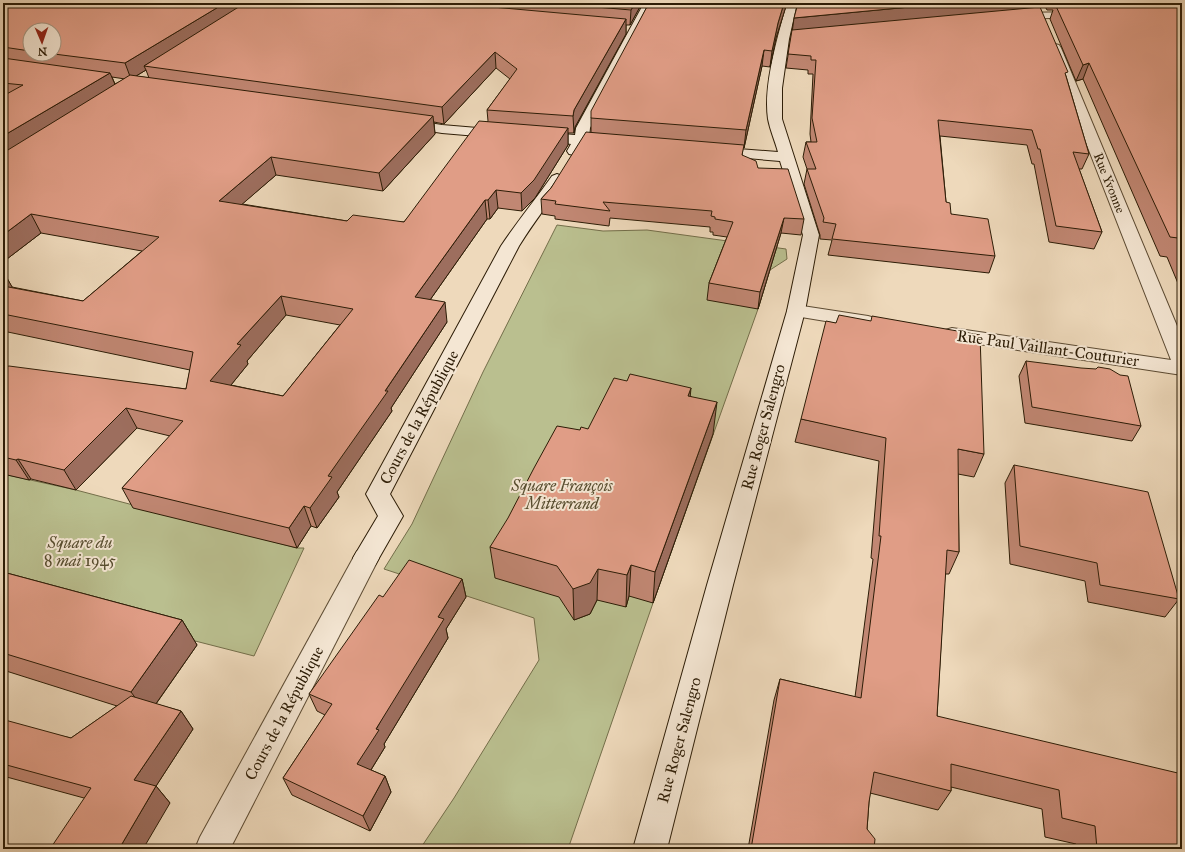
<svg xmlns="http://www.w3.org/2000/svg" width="1185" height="852" viewBox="0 0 1185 852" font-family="'IM FELL Great Primer',serif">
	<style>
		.green { fill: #babf8f; stroke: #736e4a }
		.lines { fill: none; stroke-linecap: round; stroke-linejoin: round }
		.street-casing { stroke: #5c4b33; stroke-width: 2 }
		.secondary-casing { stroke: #2c1c06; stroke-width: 2 }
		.street { fill: #f4e6d3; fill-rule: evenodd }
		.secondary { fill: #f4e6d3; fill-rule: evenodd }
		.wall { fill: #c18773; stroke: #2c1c06; fill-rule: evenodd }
		.shaded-wall { fill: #9d6e5e; stroke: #2c1c06 }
		.building { fill: #e09d86; stroke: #2c1c06; fill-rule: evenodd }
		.labels { text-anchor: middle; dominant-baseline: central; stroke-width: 4; stroke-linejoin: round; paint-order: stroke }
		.far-street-label { font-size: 13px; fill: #2c1c06; stroke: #f4e6d3 }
		.street-label { font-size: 16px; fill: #2c1c06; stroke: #f4e6d3 }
		.park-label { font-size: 16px; font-style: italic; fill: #574d2f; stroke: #f4e6d3 }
	</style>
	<rect width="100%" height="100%" fill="#eed9bb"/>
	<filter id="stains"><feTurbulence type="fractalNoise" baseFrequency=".005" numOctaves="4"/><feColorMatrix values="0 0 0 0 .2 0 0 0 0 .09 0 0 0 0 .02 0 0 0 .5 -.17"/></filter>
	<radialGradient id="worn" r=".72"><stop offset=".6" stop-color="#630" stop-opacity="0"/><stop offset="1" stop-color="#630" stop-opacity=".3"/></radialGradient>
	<g class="green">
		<polygon points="557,225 603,231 647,230 786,249 787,259 770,270 758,309 653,603 568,849 420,849 454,798 539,660 534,618 384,569 412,524 483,372"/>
		<polygon points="3,474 76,490 297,548 304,548 254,656 3,592"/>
	</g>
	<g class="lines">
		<defs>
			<g id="street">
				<polygon points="1081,12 1085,13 1087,15 1085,17 1015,19 1009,16 1015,13"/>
				<polygon points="1055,44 1059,45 1061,48 1182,338 1182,375 952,340 945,338 942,334 945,330 952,328 1171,360 1049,48 1051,45"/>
				<polygon points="796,305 868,316 875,318 878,322 875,326 868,328 789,315 787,311 789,307"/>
				<polygon points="366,548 375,551 379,558 230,849 195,849 200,837 357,551"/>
			</g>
			<g id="secondary">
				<polygon points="644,3 654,3 590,128 589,137 616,140 618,143 616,146 611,147 585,145 579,154 574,155 569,154 567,151 571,144 533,139 531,136 533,133 538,132 575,135 576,128"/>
				<path d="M787 3H797L789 39 782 88V119L819 235 805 311 733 585 667 849H633L707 585 787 311 803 235 780 161 713 155 708 154 706 151 708 148 713 147 778 152C775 141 770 130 768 119 763 85 778 36 787 3Z"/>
				<polygon points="404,119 442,125 501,130 506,131 508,134 506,137 501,138 442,133 399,126 397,123 399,120"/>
				<path d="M557 174 562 176 565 179C550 202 533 223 519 246L390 494 403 516 375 565 366 568 357 565 353 558 378 516 366 494 501 246C517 222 535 200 552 176Z"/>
			</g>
		</defs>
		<use href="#street" class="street-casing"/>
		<use href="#secondary" class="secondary-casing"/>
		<use href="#street" class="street"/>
		<use href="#secondary" class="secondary"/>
	</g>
	<g class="wall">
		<path d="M3 3H642L630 25H626V34L575 127 574 133H568V145L535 198 522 211 498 208 490 219H487L430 300 447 322 391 408 392 411 337 492 339 497 317 528 311 526 297 548 133 508 122 488 170 436 137 428 76 490 31 479 29 480 3 474V367L186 389 190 370 3 331V273H4L12 287 83 301 142 251 41 233 3 262ZM30 30 54 54H30ZM496 68 510 79 487 110 488 121 404 222 347 221 242 204 276 175 383 191 435 134 434 122 444 124ZM146 70 149 78 136 76ZM112 77 125 79 115 84ZM286 315 340 325 283 396 231 385 248 364 247 361Z"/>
		<polygon points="649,3 787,3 776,38 770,67 762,66 744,148 743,148 742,156 758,168 804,219 801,235 781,233 758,309 707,300 709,283 727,237 713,235 713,232 710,232 710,227 610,218 609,226 555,219 555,216 542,214 541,199 551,188 591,132 591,118"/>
		<polygon points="798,3 1035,3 1034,7 1066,76 1089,154 1082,169 1079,169 1102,232 1094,249 1049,242 1034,164 1032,164 1027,145 940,136 946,202 951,214 995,256 989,273 828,255 832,240 820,239 820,235 804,184 807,169 803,157 806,142 811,142 810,134 813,74 808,74 808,70 786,68 792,30"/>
		<polygon points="1043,3 1182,3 1182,293 1167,257 1160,256 1083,79 1076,81 1050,19 1053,10 1047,10"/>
		<polygon points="1026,361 1141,426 1132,441 1025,423 1019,376"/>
		<polygon points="691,396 713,434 653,603 629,596 626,607 597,600 590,614 574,620 559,597 495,578 490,547 588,429"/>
		<polygon points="801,419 984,454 974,477 958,474 959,552 949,574 945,574 937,716 1182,849 1076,849 1076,844 1045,837 1042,809 951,787 951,791 938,810 870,793 869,802 867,829 874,849 748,849 774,700 780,679 855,697 873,559 871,558 879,461 795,442"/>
		<polygon points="1014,465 1179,599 1165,617 1088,602 1085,581 1010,564 1005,483"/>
		<polygon points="3,572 182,620 197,645 156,704 181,711 193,729 156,786 170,803 84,798 3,776 3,723 71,738 117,706 3,670"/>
		<polygon points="462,579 466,597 446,629 448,638 384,744 385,747 371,770 385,776 391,792 370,831 292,795 283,778 325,715 317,711 309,694 383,597"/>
	</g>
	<g class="shaded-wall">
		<polygon points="225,3 253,3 144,66 146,70 131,79 125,63"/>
		<polygon points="635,3 642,3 630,25 631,10"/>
		<polygon points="784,3 787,3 776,38 770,67 772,51 778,23"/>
		<polygon points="952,3 1035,3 1033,10 792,33 794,18"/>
		<polygon points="626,19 626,34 575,127 574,133 573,116 574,110"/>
		<polygon points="764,50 762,66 744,148 746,130"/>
		<polygon points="495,52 496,68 444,124 442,107"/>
		<polygon points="1089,63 1083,79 1076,81 1083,65"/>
		<polygon points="110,73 117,89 3,159 3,136"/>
		<polygon points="433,116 435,134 383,191 379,173"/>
		<polygon points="568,128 568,145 535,198 522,211 521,193"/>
		<polygon points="271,157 276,175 225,219 219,201"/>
		<polygon points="496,190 498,208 490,219 488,200"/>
		<polygon points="485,200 487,219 418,317 415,297"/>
		<polygon points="31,214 41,233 3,262 3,235"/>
		<polygon points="784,218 781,233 758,309 760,292"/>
		<polygon points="3,273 4,273 15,292 3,301"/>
		<polygon points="281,296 286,315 247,361 248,364 218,401 210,381 237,344"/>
		<polygon points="445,302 447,322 391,408 392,411 337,492 339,497 317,528 310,508 328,476"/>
		<polygon points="691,388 688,420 688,396"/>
		<polygon points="717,402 713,434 653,603 655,572"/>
		<polygon points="126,408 137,428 76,490 64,470"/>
		<polygon points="18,459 31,479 29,480 16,460"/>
		<polygon points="304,506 311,526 297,548 289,528"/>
		<polygon points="631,565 629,596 626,607 627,575"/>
		<polygon points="598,569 597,600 590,614 574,620 573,589"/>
		<polygon points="462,579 466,597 446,629 448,638 384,744 385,747 364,781 357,764 438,617"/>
		<polygon points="182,620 197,645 148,715 131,692"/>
		<polygon points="181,711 193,729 149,797 134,780"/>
		<polygon points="385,776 391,792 370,831 363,816"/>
		<polygon points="156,786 170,803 143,849 119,849"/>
	</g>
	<g class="building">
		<polygon points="3,3 225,3 125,63 54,54 54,30 30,30 30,51 3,47"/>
		<polygon points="245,3 448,3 626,19 574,110 573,116 487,110 517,69 495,52 442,107 144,66"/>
		<polygon points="549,3 635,3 631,10"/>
		<polygon points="649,3 784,3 778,23 772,51 764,50 746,130 591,118 591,111"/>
		<polygon points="798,3 952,3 794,18"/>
		<polygon points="1055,4 1182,6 1182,249 1178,238 1170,237 1089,63 1083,65"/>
		<polygon points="1040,7 1068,72 1065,73 1089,154 1073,152 1102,232 1056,226 1040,149 1038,149 1032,130 938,120 946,202 950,203 951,214 988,219 995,256 832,239 836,224 823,222 824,218 807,169 816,169 806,142 817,142 812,118 816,60 811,60 811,56 788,54 792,30"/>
		<polygon points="3,58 110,73 3,136 3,96 23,85 3,83"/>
		<path d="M130 75 433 116 379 173 271 157 219 201 347 221 353 215 404 222 479 121 568 128 534 180 521 193 496 190 488 200H485L415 297 445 302 385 391H388L328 476 332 477 310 508 304 506 289 528 122 488 183 421 126 408 64 470 18 459 16 460 3 457V367L9 366 186 389 193 352 3 314V286L83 301 159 237 31 214 3 235V153ZM281 296 353 309 283 396 210 381 241 345 237 344Z"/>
		<polygon points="586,132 744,145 742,155 756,161 758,168 788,169 804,219 784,218 760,292 709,283 733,222 715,219 715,217 711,216 712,211 603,202 610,211 555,204 556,201 541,199 551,188"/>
		<polygon points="839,315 871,321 872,316 980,335 984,454 958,449 959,552 947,550 937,716 1182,774 1182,849 1097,849 1095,826 1062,818 1059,790 951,764 951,791 874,772 869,802 867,829 875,839 874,849 751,849 780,679 861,698 881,536 879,536 886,438 801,419 826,321 836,323"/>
		<polygon points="1026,361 1081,368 1096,369 1098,367 1110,369 1120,375 1128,376 1141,426 1032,407"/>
		<polygon points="630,374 691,388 688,396 717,402 655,572 631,565 627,575 598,569 590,583 573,589 557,566 490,547 508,518 534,468 557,426 580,430 581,427 588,429 614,378 627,381"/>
		<polygon points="1014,465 1148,492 1179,599 1100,585 1097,563 1020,546"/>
		<polygon points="409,560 462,579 438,617 444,619 376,729 379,730 357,764 385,776 363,816 283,778 332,704 309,694 379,595 383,597"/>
		<polygon points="3,572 182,620 131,692 3,653"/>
		<polygon points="131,696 181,711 134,780 156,786 119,849 50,849 91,788 3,764 3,723 5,720 71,738"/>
	</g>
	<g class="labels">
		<g class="far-street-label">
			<text transform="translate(1109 183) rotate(68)">Rue Yvonne</text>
		</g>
		<g class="street-label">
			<text transform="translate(1048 348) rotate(8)">Rue Paul Vaillant-Couturier</text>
			<text transform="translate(419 417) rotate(-62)">Cours de la République</text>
			<text transform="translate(763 427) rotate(-75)">Rue Roger Salengro</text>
			<text transform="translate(284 713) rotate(-62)">Cours de la République</text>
			<text transform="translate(679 740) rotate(-75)">Rue Roger Salengro</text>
		</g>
		<g class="park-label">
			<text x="562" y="485">Square François<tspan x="562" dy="18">Mitterrand</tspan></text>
			<text x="80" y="542">Square du<tspan x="80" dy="18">8 mai 1945</tspan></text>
		</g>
	</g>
	<rect width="1185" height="852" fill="none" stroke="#eed9bb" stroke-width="16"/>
	<rect x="4" y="4" width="1177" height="844" fill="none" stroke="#2c1c06" stroke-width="2"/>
	<rect x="8" y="8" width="1169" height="836" fill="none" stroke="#2c1c06"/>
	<g transform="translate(42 42) rotate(178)"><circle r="19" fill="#f4e6d3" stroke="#a49581"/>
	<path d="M0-3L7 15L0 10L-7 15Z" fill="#8f2418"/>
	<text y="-6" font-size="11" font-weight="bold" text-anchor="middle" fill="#2c1c06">N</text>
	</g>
	<rect width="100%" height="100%" filter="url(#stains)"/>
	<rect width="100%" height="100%" fill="url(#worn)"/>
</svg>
